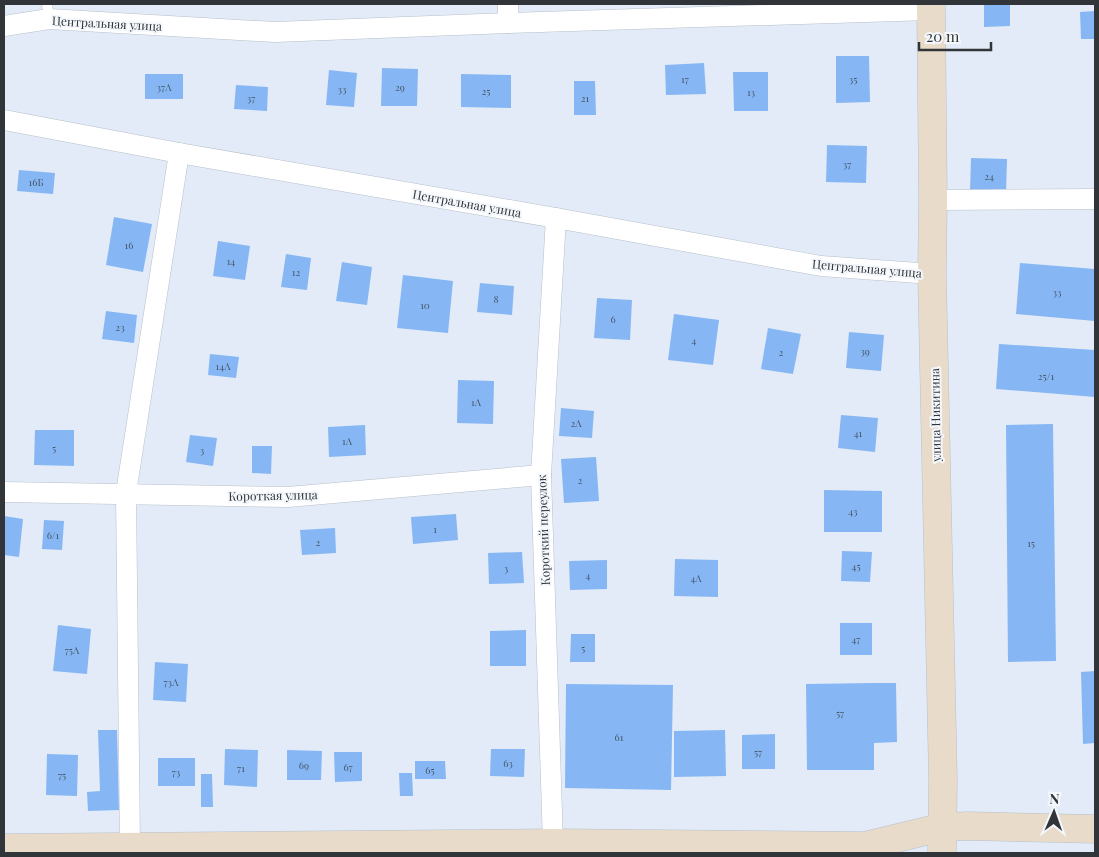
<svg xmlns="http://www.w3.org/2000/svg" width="1099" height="857" viewBox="0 0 1099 857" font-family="'Playfair Display',serif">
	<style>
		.building { fill: #86b7f4 }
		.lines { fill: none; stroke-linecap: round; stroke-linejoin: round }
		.lane-casing { stroke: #b7c0cb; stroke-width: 11 }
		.street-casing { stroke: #b7c0cb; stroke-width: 21 }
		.secondary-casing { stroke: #b7c0cb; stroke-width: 29 }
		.lane { stroke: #fff; stroke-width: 10 }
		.street { stroke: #fff; stroke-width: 20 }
		.secondary { stroke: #e9dbca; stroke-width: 28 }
		.labels { text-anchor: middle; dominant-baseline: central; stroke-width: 4; stroke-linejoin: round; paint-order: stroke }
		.number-label { font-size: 10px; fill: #465668 }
		.street-label { font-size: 12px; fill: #313539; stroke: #f4f8fd }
	</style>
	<rect width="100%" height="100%" fill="#e2ebf7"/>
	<g class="building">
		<polygon points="984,4 1010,4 1010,26 984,27"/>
		<polygon points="1095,11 1095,39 1081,39 1080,12"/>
		<polygon points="836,56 869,56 870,102 836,103"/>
		<polygon points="704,63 706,94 666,95 665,65"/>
		<polygon points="382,68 418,69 417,106 381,106"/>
		<polygon points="329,70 357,73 354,107 326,105"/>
		<polygon points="733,72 768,72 768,111 734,111"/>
		<rect x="145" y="74" width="38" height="25"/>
		<polygon points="461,74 511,75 511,108 461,107"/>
		<polygon points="574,81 595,81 596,115 574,115"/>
		<polygon points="236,85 268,87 267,111 234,109"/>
		<polygon points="827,145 867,146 866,183 826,182"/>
		<polygon points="971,158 1007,159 1006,193 970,192"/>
		<polygon points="19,170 55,173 53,194 17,191"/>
		<polygon points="114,217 152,224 143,272 106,265"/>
		<polygon points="218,241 250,246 245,280 213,276"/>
		<polygon points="286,254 311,258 307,290 281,287"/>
		<polygon points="342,262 372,267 367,305 336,301"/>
		<polygon points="1020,263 1095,269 1095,321 1016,314"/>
		<polygon points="403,275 453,281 448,333 397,328"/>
		<polygon points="480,283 514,286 512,315 477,312"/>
		<polygon points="597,298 632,300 630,340 594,338"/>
		<polygon points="106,311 137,315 134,343 102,339"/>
		<polygon points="674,314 719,320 713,365 668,360"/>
		<polygon points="768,328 801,334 793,374 761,369"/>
		<polygon points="849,332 884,335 881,371 846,368"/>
		<polygon points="999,344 1095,350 1095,397 996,389"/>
		<polygon points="210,354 239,357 236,378 208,375"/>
		<polygon points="458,380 494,381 493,424 457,423"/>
		<polygon points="561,408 594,411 592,438 559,436"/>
		<polygon points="841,415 878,418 875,452 838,448"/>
		<polygon points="1053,424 1056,661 1008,662 1006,425"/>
		<polygon points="365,425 366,455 329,457 328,427"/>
		<polygon points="35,430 74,430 74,466 34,465"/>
		<polygon points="190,435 217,438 213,466 186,462"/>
		<polygon points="252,446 272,446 271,474 252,473"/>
		<polygon points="596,457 599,501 564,503 561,459"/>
		<polygon points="824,490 882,491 882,532 824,532"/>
		<polygon points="456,514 458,540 413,544 411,517"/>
		<polygon points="4,516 23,519 19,557 4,555"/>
		<polygon points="44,520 64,521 62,550 42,549"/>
		<polygon points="335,528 336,553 302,555 300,530"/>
		<polygon points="842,551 872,552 870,582 841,581"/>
		<polygon points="522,552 524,583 489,584 488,553"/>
		<polygon points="675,559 718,560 718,597 674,596"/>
		<polygon points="607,560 607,589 570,590 569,561"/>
		<rect x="840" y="623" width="32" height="32"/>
		<polygon points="58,625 91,629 87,674 53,671"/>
		<polygon points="526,630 526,666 490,666 490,631"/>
		<polygon points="571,634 595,634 595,662 570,662"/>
		<polygon points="155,662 188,664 186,702 153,700"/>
		<polygon points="1095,671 1095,743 1083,744 1081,672"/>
		<polygon points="873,683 896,683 897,742 874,743 874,770 807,770 806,684"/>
		<polygon points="566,684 673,685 671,790 565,788"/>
		<polygon points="98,730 117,730 119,810 88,811 87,792 100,791"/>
		<polygon points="725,730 726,776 674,777 674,731"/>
		<polygon points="775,734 775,769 742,769 742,735"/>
		<polygon points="225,749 258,750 257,787 224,785"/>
		<polygon points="491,749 525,749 524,777 490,776"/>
		<polygon points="287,750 322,751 321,780 287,780"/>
		<polygon points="334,752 362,752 362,781 335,782"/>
		<polygon points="47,754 78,755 77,796 46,795"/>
		<rect x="158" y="758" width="37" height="28"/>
		<polygon points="415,761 445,761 446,779 415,779"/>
		<polygon points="399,773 412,773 413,796 400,796"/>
		<polygon points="201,774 212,774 213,807 201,807"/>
	</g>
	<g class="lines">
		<defs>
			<polyline id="lane" points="47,4 49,19"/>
			<g id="street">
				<polyline points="508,23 508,4"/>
				<polyline points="4,26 49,19 275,32 508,23 930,10"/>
				<polyline points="4,120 179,153 556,218 821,266 932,274"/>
				<polyline points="933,200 1095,199"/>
				<polyline points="4,492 288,497 541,475"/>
				<polyline points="553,843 541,475 556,218"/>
				<polyline points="130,846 126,493 179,153"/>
			</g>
			<g id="secondary">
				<polyline points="931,4 933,200 932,274 943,780 942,853"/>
				<polyline points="4,848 553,843 864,846 943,827 968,826 1095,829"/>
			</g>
		</defs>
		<use href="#lane" class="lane-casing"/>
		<use href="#street" class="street-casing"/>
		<use href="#secondary" class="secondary-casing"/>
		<use href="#lane" class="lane"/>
		<use href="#street" class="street"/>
		<use href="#secondary" class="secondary"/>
	</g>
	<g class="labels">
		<g class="number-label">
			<text x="685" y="79">17</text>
			<text x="853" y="79">35</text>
			<text x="164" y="87">37А</text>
			<text x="400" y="87">29</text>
			<text x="342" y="89">33</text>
			<text x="486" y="91">25</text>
			<text x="751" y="92">13</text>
			<text x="251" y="98">37</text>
			<text x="585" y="98">21</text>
			<text x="847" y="164">37</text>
			<text x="989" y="176">24</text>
			<text x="36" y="182">16Б</text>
			<text x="129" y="245">16</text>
			<text x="231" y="261">14</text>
			<text x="296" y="272">12</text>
			<text x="1057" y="292">33</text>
			<text x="496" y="299">8</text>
			<text x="425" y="305">10</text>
			<text x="613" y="319">6</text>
			<text x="120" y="327">23</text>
			<text x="694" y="340">4</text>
			<text x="865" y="351">39</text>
			<text x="781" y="352">2</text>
			<text x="223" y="366">14А</text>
			<text x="1046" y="376">25/1</text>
			<text x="476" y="402">1А</text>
			<text x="576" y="423">2А</text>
			<text x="858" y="433">41</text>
			<text x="347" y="441">1А</text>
			<text x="54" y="448">5</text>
			<text x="202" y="450">3</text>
			<text x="580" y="480">2</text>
			<text x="853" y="511">43</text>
			<text x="435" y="529">1</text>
			<text x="53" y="535">6/1</text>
			<text x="318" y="542">2</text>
			<text x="1031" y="543">15</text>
			<text x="856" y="566">45</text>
			<text x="506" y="568">3</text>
			<text x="588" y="575">4</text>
			<text x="696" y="578">4А</text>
			<text x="856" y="639">47</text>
			<text x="583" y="648">5</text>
			<text x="72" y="650">75А</text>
			<text x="171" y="682">73А</text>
			<text x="840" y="713">57</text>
			<text x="619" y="737">61</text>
			<text x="758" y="752">57</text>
			<text x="508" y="763">63</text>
			<text x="304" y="765">69</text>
			<text x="348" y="767">67</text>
			<text x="241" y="768">71</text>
			<text x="430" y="770">65</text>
			<text x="176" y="772">73</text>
			<text x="62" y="775">75</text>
		</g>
		<g class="street-label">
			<text transform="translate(107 23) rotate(3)">Центральная улица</text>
			<text transform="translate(467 203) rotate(10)">Центральная улица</text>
			<text transform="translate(867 268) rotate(5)">Центральная улица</text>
			<text transform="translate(935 415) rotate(-91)">улица Никитина</text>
			<text transform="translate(273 495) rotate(-1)">Короткая улица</text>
			<text transform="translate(543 530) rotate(-92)">Короткий переулок</text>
		</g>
	</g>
	<rect width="1099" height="857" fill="none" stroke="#313539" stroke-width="10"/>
	<g transform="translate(1054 812) rotate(2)" stroke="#f4f8fd" stroke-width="4" paint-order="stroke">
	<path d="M0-4L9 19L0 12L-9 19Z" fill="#313539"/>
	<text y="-8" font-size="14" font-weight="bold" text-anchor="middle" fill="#313539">N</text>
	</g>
	<path d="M919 42v8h72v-8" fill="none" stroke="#313539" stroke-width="2.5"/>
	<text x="926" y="42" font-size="15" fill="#313539" stroke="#f4f8fd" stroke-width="4" paint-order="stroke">20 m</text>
</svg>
